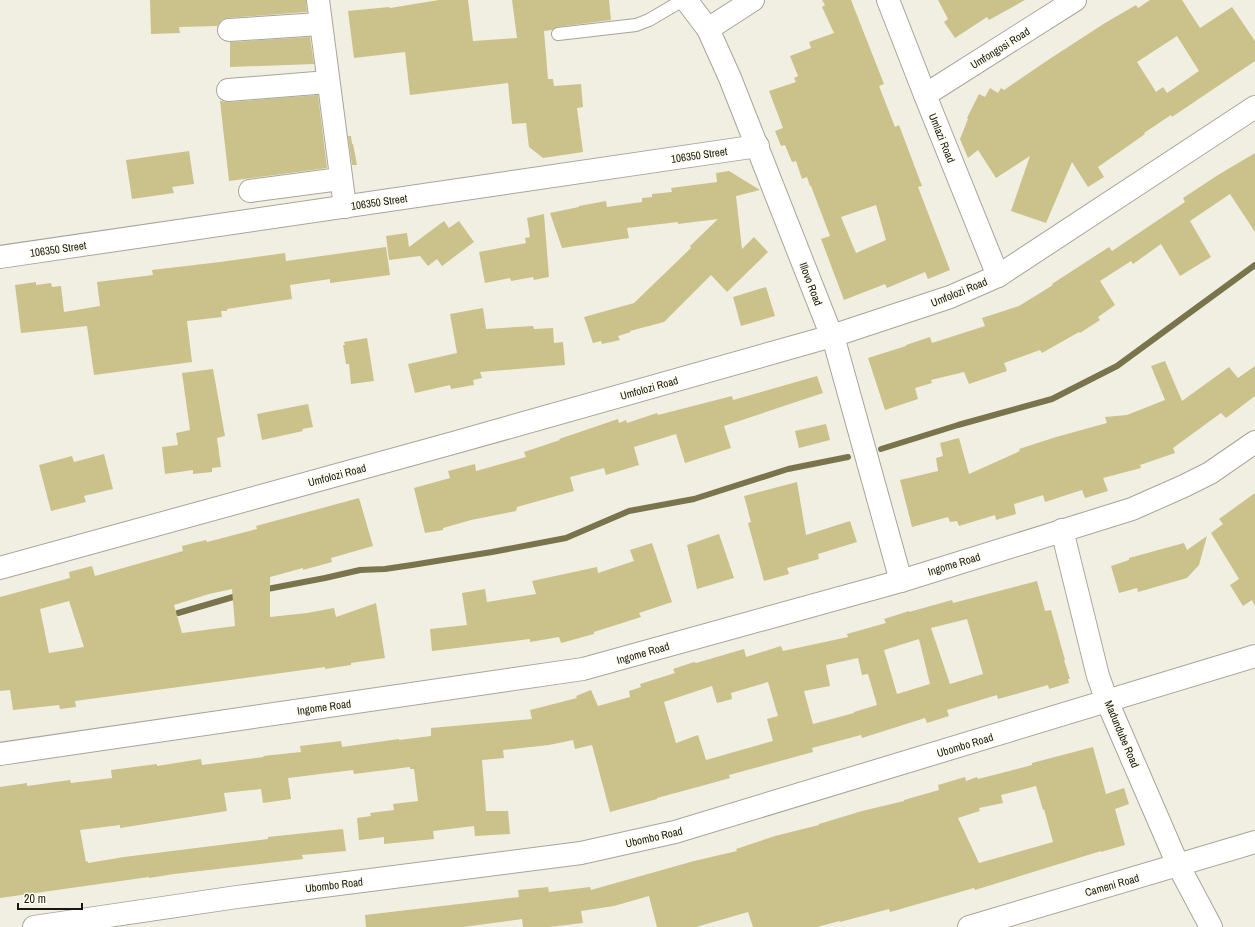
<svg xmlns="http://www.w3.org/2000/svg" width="1255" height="927" viewBox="0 0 1255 927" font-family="'Archivo Narrow',sans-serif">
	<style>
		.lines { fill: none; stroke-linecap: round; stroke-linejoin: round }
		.stream { stroke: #79744c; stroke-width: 6 }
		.building { fill: #cac28a; fill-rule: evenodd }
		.service-casing { stroke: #a7a599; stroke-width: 14 }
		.minor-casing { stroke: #a7a599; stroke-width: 24 }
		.service { stroke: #fff; stroke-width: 12 }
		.minor { stroke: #fff; stroke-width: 22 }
		.labels { text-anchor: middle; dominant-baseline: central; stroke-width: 3.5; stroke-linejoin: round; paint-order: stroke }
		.street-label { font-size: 11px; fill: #181813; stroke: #fefdf0 }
	</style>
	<rect width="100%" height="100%" fill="#f1efe2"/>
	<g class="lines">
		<g class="stream">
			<polyline points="881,449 958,425 1052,399 1117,366 1255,265"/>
			<polyline points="262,590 325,578 360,570 385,569 412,565 492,552 566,538 629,511 694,499 788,469 848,457"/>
			<polyline points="178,613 240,595"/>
		</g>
	</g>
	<g class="building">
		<polygon points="150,0 306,0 307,12 228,18 222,20 217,26 179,27 180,33 151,34"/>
		<polygon points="439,0 468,0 473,41 517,38 512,0 609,0 611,20 557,27 552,30 544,31 548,79 553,79 554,86 581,84 583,107 577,108 583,152 543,158 529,147 526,123 512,124 508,83 410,95 405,52 354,58 348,11 389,7 390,8"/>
		<path d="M822 0H851L884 84 879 86 895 127 899 125 922 186 918 187 950 270 928 279 925 272 887 288 885 284 844 300 821 239 830 236 811 186H810L807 177 802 179 796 161 792 162 785 145 781 146 775 131 783 128 769 91 796 82 794 78 798 76 790 56 811 48 809 42 834 33 822 7 825 5ZM876 205 886 240 856 253 841 217Z"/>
		<polygon points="938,0 1025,0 989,20 987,17 955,38 944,22 948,19"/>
		<path d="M1150 0H1182L1200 28 1232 7 1255 41V61L1172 117 1171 115 1144 133 1145 134 1098 167 1104 177 1088 187 1072 162 1046 223 1011 211 1030 156 996 178 978 150 968 158 960 139 968 119 967 118 979 94 985 97 990 88 998 93 1001 88 1004 90 1048 60 1105 23 1136 5 1138 8ZM1177 36 1199 71 1167 93 1163 87 1156 92 1137 62Z"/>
		<polygon points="310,37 314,64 230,67 230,42"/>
		<polygon points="318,95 327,168 229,181 220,101 229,102"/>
		<polygon points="348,136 351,136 352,144 353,144 357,165 352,165"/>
		<polygon points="189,151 194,184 172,187 174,193 132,199 126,160"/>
		<polygon points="1255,153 1255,232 1230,194 1190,221 1211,257 1180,276 1161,244 1133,264 1131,261 1100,281 1115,305 1098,317 1100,320 1080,333 1079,332 1042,353 1040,350 1004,363 1007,371 969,384 964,372 931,380 932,383 915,388 918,399 885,410 868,358 906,346 906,345 930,337 932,343 985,326 982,318 1019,306 1053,285 1052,284 1109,247 1112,251 1185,202 1183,198 1218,175"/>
		<polygon points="729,171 760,190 736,196 742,249 754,237 768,252 727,292 711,275 664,322 630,331 631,332 618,336 620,340 602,344 601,341 593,343 584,317 634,303 691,248 690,246 718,219 678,224 678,222 627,228 629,238 562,248 550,213 579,207 579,206 606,201 607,207 642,202 642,198 652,197 652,194 672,192 671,188 717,182 716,173"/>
		<polygon points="544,214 549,277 534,280 533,277 511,281 510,278 485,283 479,252 526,243 525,238 530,237 527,218"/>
		<polygon points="444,221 449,228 459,221 474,242 442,266 437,259 428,266 420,256 389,260 386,236 407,233 409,247"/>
		<polygon points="386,247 390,275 330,283 330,279 290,285 292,299 227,309 227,311 221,311 222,317 187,321 192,362 94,375 87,326 21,333 15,285 36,282 36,285 51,283 52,287 61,286 64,312 100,306 97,282 153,275 152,270 220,262 285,253 286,261"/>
		<polygon points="766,287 775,316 741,326 733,297"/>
		<polygon points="483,308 486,329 533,326 534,329 553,328 554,343 563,342 565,365 480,372 482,378 473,380 474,385 451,389 450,385 415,393 408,364 457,353 450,314"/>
		<polygon points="367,338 374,381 351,384 349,364 346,364 343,345 345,345 344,342"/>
		<polygon points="1165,361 1182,401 1229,367 1238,378 1255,366 1255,396 1226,418 1221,413 1173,448 1175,453 1140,465 1141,468 1103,478 1108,491 1085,498 1082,490 1045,502 1043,495 1014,504 1016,514 996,520 995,515 959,526 957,521 950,522 948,517 912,527 900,480 938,471 936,458 943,456 940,443 959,438 969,474 1020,451 1019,449 1056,437 1107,423 1105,417 1127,415 1165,400 1151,366"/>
		<polygon points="213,369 225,436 217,438 221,467 212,468 212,472 193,474 193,470 165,474 162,447 178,445 176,433 190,430 182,373"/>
		<polygon points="817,376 823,393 724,426 731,448 685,463 676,434 634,447 639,465 606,475 604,468 570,477 574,491 517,507 516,511 471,520 443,528 443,530 425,533 414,488 450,478 448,471 475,464 476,471 526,457 524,452 560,440 559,439 618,419 619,423 626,420 627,423 657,413 658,415 732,396 733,400"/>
		<polygon points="308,404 313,427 302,429 303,431 262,440 257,414"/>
		<polygon points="826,424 830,440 799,448 795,431"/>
		<polygon points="104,454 113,489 84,496 86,502 51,511 39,465 72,456 74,462"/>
		<polygon points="797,482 806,535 850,521 857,542 818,554 819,559 787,568 789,574 764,581 748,523 751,522 744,496"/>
		<polygon points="1255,493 1255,606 1252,600 1243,606 1230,585 1239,579 1211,533 1223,524 1219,519"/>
		<path d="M359 498 373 546 331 558 332 562 303 570V568L270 577V617L307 613 334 608 336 617 376 603 385 658 351 663V665L325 669V667L75 701 76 707 60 709 59 705 13 710 10 690 0 691V597L70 578 69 572 92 566 95 576 183 551 182 546 206 540 207 542 257 529 256 526ZM232 589 235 626 182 633 174 605 209 594ZM69 601 84 647 49 653 40 609Z"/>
		<polygon points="719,534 734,578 697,589 687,545"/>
		<polygon points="1207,536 1199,565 1187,578 1138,592 1137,588 1119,593 1111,566 1129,560 1129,558 1184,543 1187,550"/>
		<polygon points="652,543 672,602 639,613 641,617 594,632 594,634 561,643 559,637 530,642 530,639 432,651 430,629 467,625 462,593 485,589 487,602 536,594 532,581 597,567 598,573 634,561 630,550"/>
		<path d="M1037 581 1045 611 1051 610 1065 660H1064L1070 679H1068L1069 683 1049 689 1048 685 998 699 997 695 947 710 949 716 927 723 925 718 862 738 861 735 812 748 813 752 729 775 730 778 705 785 657 798V799L610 812 592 745 575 749 573 740 549 745 503 750 504 758 482 760 486 811H508L510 834 475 836 474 826 433 831 434 839 384 844V837L359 840 357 818 371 816 370 813 394 810 393 804 418 801 414 769H410V767L354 774 353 770 288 778 291 799 263 803 261 789 224 793 227 811 120 828V825L80 830 86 862 88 861V863L124 857 268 839V837L343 829 346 851 302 855 303 859 174 874 149 878V877L0 898V787L27 783V786L70 780 71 783 112 778 111 770 157 764V766L201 759 202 765 264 757 263 756 301 752 300 746 341 741 342 747 399 739V740L431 736V728L532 719 530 710 577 698 576 696 591 690 598 706 630 697 629 691 641 687 640 684 675 673 673 669 694 662 696 663 744 649 746 657 781 646 783 651 848 637 847 634 886 623 884 619 909 611V612L952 600 953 603ZM967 619 983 674 950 684 931 628ZM919 639 930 684 897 694 884 650ZM858 658 862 675 868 674 877 705 854 712V713L813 724 804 691 830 686 826 665ZM768 682 778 716 767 719 773 741 706 760 698 735 676 743 664 702 712 686 717 703 732 699 731 693Z"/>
		<path d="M1093 747 1106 794 1124 788 1129 804 1115 809 1125 845 1101 852V851L975 890 974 888 890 912 889 909 840 922V921L817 927H753L748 912 696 927H657L649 896 614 906 581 911 583 923 549 927H523L522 919 463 927H366L365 915 519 897 518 890 548 887 549 892 590 887 591 890 694 861 737 851 736 849 775 836 819 825V824L862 811 904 801V800L939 790 938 785 965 777 966 781 977 777 978 779 1032 765V763ZM1036 786 1043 810 1044 809 1053 842 979 863 958 818 980 811 979 808 1003 803 1001 795Z"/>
	</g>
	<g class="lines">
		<defs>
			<polyline id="service" points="558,34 636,25 649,20 683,0"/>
			<g id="minor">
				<polyline points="318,0 345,207"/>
				<polyline points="686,0 708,29 730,78 836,347 901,581"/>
				<polyline points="888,0 925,95 998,276"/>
				<polyline points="708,29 753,0"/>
				<polyline points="229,30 320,24"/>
				<polyline points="228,90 328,82"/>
				<polyline points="925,95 1075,0"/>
				<polyline points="250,191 340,179"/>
				<polyline points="0,257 758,146"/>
				<polyline points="1062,530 1098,676 1107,701 1178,865 1211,927"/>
				<polyline points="0,568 453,443 832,336 950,297 998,276 1255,107"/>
				<polyline points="0,754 583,669 901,581 1132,509 1184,486 1210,473 1255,442"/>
				<polyline points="34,927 237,897 581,853 675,832 1255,656"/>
				<polyline points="969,927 1255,842"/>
			</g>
		</defs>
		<use href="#service" class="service-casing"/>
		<use href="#minor" class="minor-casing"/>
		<use href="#service" class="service"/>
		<use href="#minor" class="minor"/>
	</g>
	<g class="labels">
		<g class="street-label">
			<text transform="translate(1000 48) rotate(-32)">Umfongosi Road</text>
			<text transform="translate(942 138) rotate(68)">Umlazi Road</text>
			<text transform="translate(699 155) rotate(-8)">106350 Street</text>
			<text transform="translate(379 202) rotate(-8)">106350 Street</text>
			<text transform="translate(58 249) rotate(-8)">106350 Street</text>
			<text transform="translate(811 284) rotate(69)">Illovo Road</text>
			<text transform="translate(959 292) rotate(-22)">Umfolozi Road</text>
			<text transform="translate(649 388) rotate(-16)">Umfolozi Road</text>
			<text transform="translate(337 475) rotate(-15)">Umfolozi Road</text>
			<text transform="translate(954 564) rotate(-17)">Ingome Road</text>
			<text transform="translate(643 653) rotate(-16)">Ingome Road</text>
			<text transform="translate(324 707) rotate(-8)">Ingome Road</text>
			<text transform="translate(1122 734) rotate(67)">Madundube Road</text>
			<text transform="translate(965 745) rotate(-17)">Ubombo Road</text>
			<text transform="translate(654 837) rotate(-13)">Ubombo Road</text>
			<text transform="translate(334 885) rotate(-7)">Ubombo Road</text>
			<text transform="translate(1112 885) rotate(-16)">Cameni Road</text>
		</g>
	</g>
	<path d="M18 903v6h64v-6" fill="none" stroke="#181813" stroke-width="2"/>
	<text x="24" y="903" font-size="12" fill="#181813" stroke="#fefdf0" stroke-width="3" paint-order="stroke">20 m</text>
</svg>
